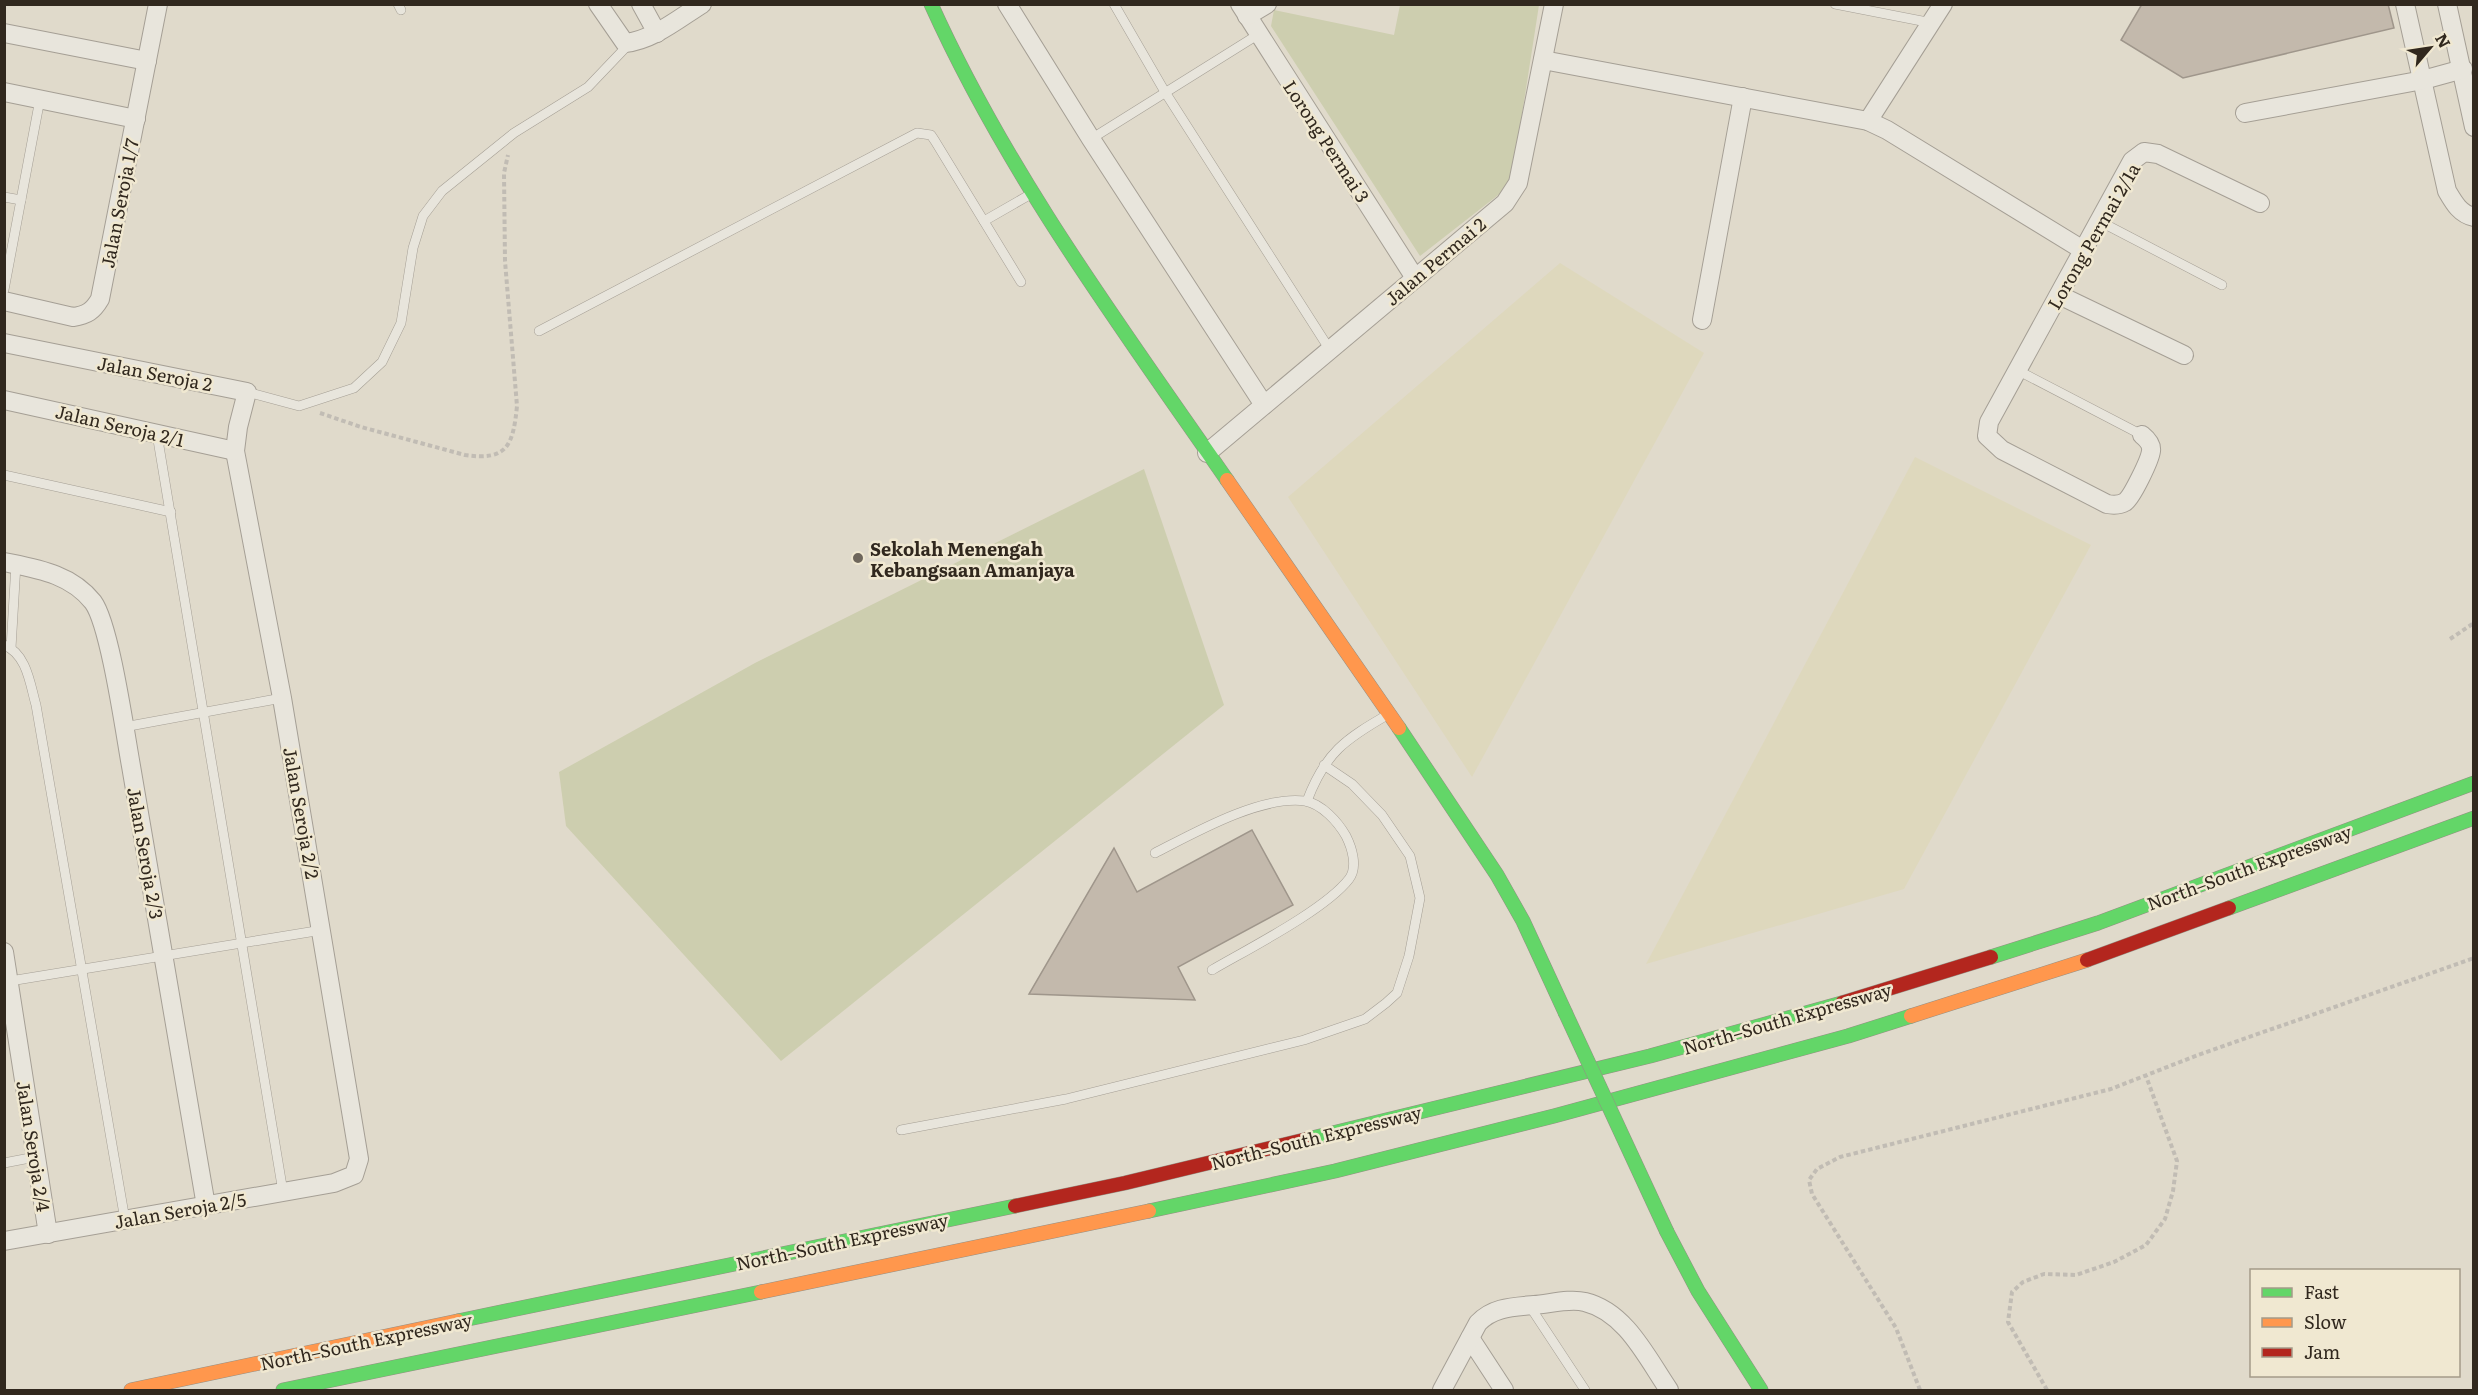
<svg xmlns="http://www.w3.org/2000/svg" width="2478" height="1395" viewBox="0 0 2478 1395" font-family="Literata,serif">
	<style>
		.farmland { fill: #ded8bd }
		.green { fill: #cdceaf }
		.building { fill: #c3b9ac; stroke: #9f968b; stroke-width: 1.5 }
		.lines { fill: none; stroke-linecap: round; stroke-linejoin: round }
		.lane-casing { stroke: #a59f95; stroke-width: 10 }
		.street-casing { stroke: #a59f95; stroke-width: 20 }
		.fast-casing { stroke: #958f84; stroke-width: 15 }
		.slow-casing { stroke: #958f84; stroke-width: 15 }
		.jam-casing { stroke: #958f84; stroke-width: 15 }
		.path { stroke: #c1bcb4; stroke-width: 4; stroke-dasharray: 4.5 3; stroke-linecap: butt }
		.lane { stroke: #e8e5dc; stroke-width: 9 }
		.street { stroke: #e8e5dc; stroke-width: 18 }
		.fast { stroke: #63d668; stroke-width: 14 }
		.slow { stroke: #ff974d; stroke-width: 14 }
		.jam { stroke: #b3261e; stroke-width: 14 }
		.fast-bridge-casing { stroke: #958f84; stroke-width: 15; stroke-linecap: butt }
		.fast-bridge { stroke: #63d668; stroke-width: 14 }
		.poi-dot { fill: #6e665b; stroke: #f0e8d1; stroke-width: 2 }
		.labels { text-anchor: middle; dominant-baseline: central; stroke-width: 5; stroke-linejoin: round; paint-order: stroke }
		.street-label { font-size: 18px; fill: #31281e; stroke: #f0e8d1 }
		.poi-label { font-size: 18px; font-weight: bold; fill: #31281e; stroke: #f0e8d1; text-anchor: start }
	</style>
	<rect width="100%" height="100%" fill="#e0dacb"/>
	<g class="farmland">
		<polygon points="1560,263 1704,353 1472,777 1288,497"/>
		<polygon points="1915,457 2091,545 1904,889 1646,964"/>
	</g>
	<g class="green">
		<polygon points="1400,5 1539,5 1511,185 1420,256 1271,26 1274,10 1394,35"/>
		<polygon points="1144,469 1224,705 781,1061 566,826 559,772 755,663"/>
	</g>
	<g class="building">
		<polygon points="2142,4 2388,4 2394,28 2183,78 2121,40"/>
		<polygon points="1252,830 1293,905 1178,967 1195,1000 1029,994 1114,848 1137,892"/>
	</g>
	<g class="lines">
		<defs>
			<g id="lane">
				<polyline points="398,4 401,10"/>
				<polyline points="1114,4 1165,92 1330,350"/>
				<polyline points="1835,4 1932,23"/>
				<polyline points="1091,139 1259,34"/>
				<polyline points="4,197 21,200"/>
				<polyline points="984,221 1031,194"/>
				<polyline points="2099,221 2222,285"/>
				<polyline points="4,290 40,99"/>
				<polyline points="539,331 917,133 931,135 935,141 1021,282"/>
				<polyline points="2017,370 2142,435"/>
				<polyline points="247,392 299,406 354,388 382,362 401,323 413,248 423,216 442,191 514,133 588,87 629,44"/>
				<polyline points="157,434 283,1192"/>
				<polyline points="4,475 171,512"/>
				<path d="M4 645C27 654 30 684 36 705L125 1220"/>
				<polyline points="11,648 16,564"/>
				<polyline points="124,727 282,698"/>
				<path d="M1307 801C1325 753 1345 739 1389 714"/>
				<path d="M1155 853C1194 833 1261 795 1305 801 1322 804 1338 822 1346 836 1352 848 1358 867 1349 879 1325 910 1248 949 1212 970"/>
				<polyline points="10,981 322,930"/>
				<polyline points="901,1130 1066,1099 1304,1040 1365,1019 1386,1003 1397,993 1409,956 1420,898 1410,856 1382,815 1352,784 1324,765"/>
				<polyline points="4,1163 35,1157"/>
				<polyline points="1529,1305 1585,1390"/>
			</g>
			<g id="street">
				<path d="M598 4 625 43C653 40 678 19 702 4"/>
				<polyline points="641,4 657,33"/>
				<polyline points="1007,4 1091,139 1264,405"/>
				<polyline points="1240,4 1415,278"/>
				<path d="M2405 4 2447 191C2454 203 2460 214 2474 217"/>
				<polyline points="2447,4 2474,127"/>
				<polyline points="1247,16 1267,4"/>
				<polyline points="4,33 147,61"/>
				<polyline points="1543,60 1868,121 1887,130 2083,250"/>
				<polyline points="4,92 136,119"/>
				<polyline points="2245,113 2423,80 2463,69"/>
				<polyline points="1868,121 1943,4"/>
				<polyline points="2059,295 2184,355"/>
				<path d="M4 301 73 317C87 315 93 311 100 299L158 4"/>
				<polyline points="1702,320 1743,97"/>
				<polyline points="4,343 247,392 238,427 235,451 282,698 359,1159 354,1175 334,1183 4,1241"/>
				<polyline points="4,400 235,451"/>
				<path d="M2142 435C2147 439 2152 444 2151 451 2150 460 2132 497 2125 502 2120 505 2113 505 2107 504L2002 450 1987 436 1989 422 2132 161 2144 152 2158 154 2260 203"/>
				<polyline points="1207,453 1505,203 1518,183 1554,4"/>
				<path d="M4 562C38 569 71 574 93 602 110 625 125 733 131 766 156 912 181 1059 206 1206"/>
				<polyline points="4,952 48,1234"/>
				<polyline points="1470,1338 1504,1390"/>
				<path d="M1442 1390 1478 1323C1493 1307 1513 1307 1534 1305 1549 1304 1570 1298 1585 1302 1626 1312 1647 1358 1669 1390"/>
			</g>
			<g id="fast">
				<path d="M931 4C1008 175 1121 327 1227 480"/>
				<polyline points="1399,728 1497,875 1523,921 1565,1012"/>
				<polyline points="2229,908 2474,818"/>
				<polyline points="1991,957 2098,923 2474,783"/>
				<polyline points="1308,1139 1650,1056 1842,1003"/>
				<polyline points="1149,1211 1335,1171 1554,1116 1848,1036 1911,1016"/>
				<polyline points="1667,1232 1698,1291 1761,1390"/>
				<polyline points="458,1321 1015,1206"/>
				<polyline points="283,1390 761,1292"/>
			</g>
			<g id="slow">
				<polyline points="1227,480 1399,728"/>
				<polyline points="1911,1016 2087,960"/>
				<polyline points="761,1292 1149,1211"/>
				<polyline points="131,1390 458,1321"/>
			</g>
			<g id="jam">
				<polyline points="2087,960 2229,908"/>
				<polyline points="1842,1003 1991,957"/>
				<polyline points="1015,1206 1125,1183 1308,1139"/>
			</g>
		</defs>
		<use href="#lane" class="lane-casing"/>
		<use href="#street" class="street-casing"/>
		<use href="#fast" class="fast-casing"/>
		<use href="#slow" class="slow-casing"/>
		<use href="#jam" class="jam-casing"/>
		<g class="path">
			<path d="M320 413 361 427 465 455C507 461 513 446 517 406L505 261 504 173 508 155"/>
			<polyline points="2450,639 2474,623"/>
			<polyline points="1920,1390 1896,1328 1812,1194 1809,1180 1817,1169 1840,1157 2111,1089 2198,1055 2474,958"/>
			<polyline points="2047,1390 2008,1322 2012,1292 2023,1282 2044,1274 2076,1275 2114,1262 2146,1245 2165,1219 2173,1191 2177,1161 2146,1076"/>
		</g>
		<use href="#lane" class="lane"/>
		<use href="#street" class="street"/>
		<use href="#fast" class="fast"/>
		<use href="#slow" class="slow"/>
		<use href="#jam" class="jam"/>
		<defs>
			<polyline id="fast-bridge" points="1565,1012 1667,1232"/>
		</defs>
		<use href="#fast-bridge" class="fast-bridge-casing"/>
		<use href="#fast-bridge" class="fast-bridge"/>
	</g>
	<circle class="poi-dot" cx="858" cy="558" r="6"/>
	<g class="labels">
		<g class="street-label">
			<text transform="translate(1327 141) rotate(57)">Lorong Permai 3</text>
			<text transform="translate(119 203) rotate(-79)">Jalan Seroja 1/7</text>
			<text transform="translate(2093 236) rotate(-60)">Lorong Permai 2/1a</text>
			<text transform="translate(1435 261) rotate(-40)">Jalan Permai 2</text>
			<text transform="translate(155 373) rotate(11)">Jalan Seroja 2</text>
			<text transform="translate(120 425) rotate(13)">Jalan Seroja 2/1</text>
			<text transform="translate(302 813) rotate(80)">Jalan Seroja 2/2</text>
			<text transform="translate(146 853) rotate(80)">Jalan Seroja 2/3</text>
			<text transform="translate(2249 867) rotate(-20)">North–South Expressway</text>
			<text transform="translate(1787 1018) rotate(-16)">North–South Expressway</text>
			<text transform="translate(1316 1137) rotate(-14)">North–South Expressway</text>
			<text transform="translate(34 1146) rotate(81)">Jalan Seroja 2/4</text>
			<text transform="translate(180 1210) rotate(-10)">Jalan Seroja 2/5</text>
			<text transform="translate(842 1241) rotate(-12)">North–South Expressway</text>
			<text transform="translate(366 1341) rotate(-12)">North–South Expressway</text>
		</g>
		<g class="poi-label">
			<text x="870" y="548">Sekolah Menengah<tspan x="870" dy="21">Kebangsaan Amanjaya</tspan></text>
		</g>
	</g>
	<rect width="2478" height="1395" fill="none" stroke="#31281e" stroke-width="12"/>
	<rect x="2250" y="1269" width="210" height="108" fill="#f0e8d1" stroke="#a49b89" stroke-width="1.5"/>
	<rect x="2262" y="1288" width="30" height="9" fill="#63d668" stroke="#a49b89" stroke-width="1.5"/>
	<text x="2304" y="1299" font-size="18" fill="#31281e">Fast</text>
	<rect x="2262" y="1318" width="30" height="9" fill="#ff974d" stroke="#a49b89" stroke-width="1.5"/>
	<text x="2304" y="1329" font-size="18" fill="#31281e">Slow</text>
	<rect x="2262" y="1348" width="30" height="9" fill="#b3261e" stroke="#a49b89" stroke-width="1.5"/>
	<text x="2304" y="1359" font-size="18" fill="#31281e">Jam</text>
	<g transform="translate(2430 48) rotate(61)" stroke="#f0e8d1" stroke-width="4.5" paint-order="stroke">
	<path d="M0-4.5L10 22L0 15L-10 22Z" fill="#31281e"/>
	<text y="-9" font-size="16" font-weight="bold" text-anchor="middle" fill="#31281e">N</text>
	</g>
</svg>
